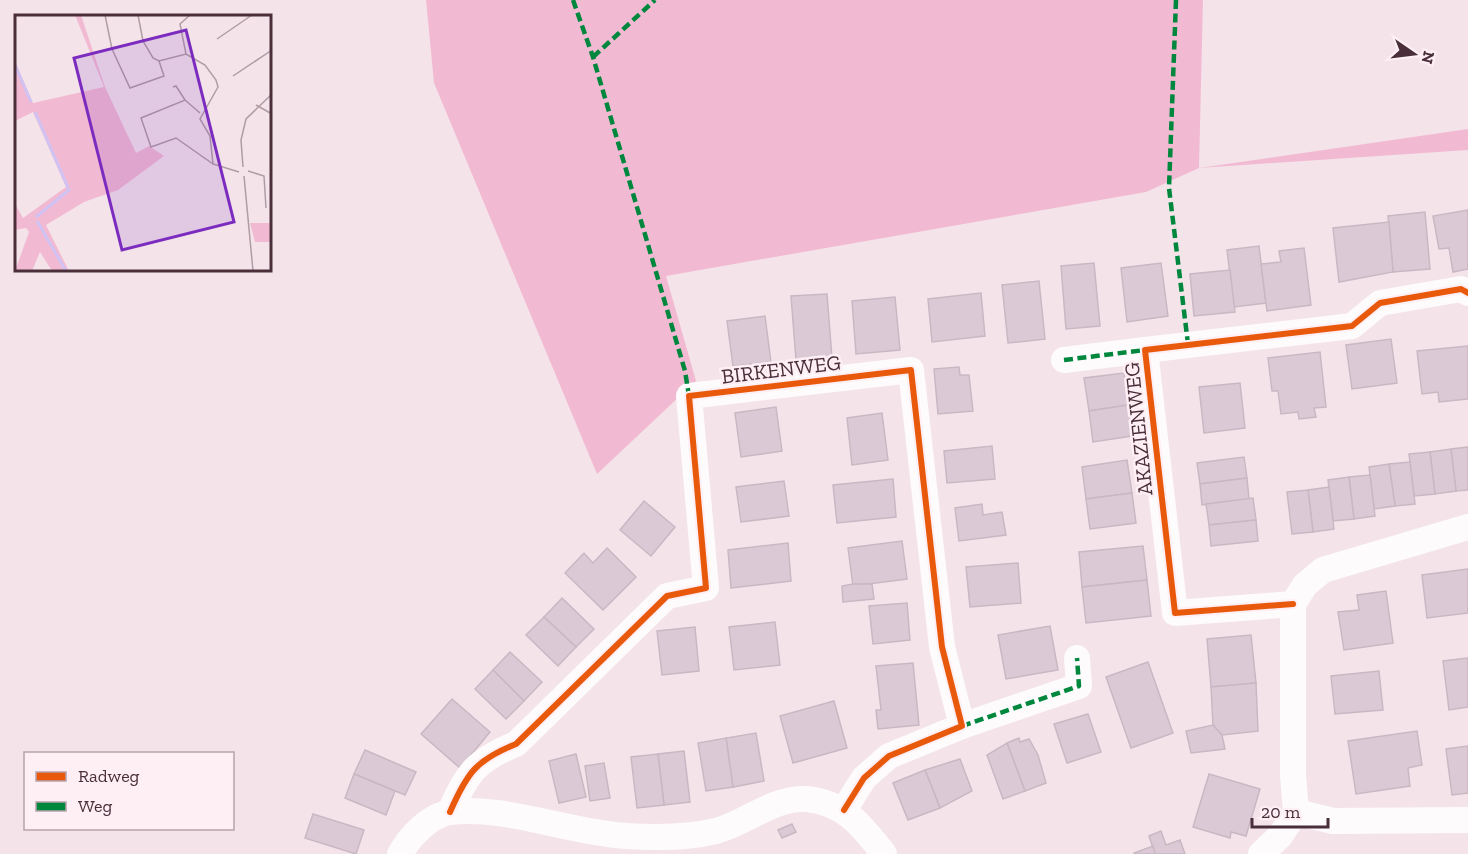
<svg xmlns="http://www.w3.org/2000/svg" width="1468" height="854" viewBox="0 0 1468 854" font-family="'Zilla Slab',serif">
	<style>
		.green { fill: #f2bad2 }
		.building { fill: #dbcad5; stroke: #c9b8c3; stroke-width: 1.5 }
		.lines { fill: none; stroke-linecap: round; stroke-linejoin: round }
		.minor { stroke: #fdfbfc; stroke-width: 26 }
		.quiet { stroke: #00873e; stroke-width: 4.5; stroke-dasharray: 9 4.5; stroke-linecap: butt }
		.cycleway-casing { stroke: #feeff5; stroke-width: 10 }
		.cycleway { stroke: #e8590c; stroke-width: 6 }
		.labels { text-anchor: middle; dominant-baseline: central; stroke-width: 5; stroke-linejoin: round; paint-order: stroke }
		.street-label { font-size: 21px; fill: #4a2f3a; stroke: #feeff5 }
		.inset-river { fill: none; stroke: #d0c2f2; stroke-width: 3 }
		.inset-road { fill: none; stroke: #b09ca4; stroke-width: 1.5 }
		.view { fill: #7b2cbf; fill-opacity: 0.15; stroke: #7b2cbf; stroke-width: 3 }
		.inset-edge { fill: none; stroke: #4a2f3a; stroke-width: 3 }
	</style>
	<rect width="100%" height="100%" fill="#f4e4ea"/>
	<polygon class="green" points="426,0 1203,0 1199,168 1468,129 1468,150 1199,168 1146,192 666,276 696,381 597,474 434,83"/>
	<g class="building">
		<polygon points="1468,210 1468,269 1453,272 1449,248 1439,249 1433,216"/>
		<polygon points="1425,212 1430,269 1393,272 1388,216"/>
		<polygon points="1389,222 1393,272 1339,282 1333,228"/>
		<polygon points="1259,246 1266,303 1234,307 1227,250"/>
		<polygon points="1304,248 1311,305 1267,311 1261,264 1281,262 1279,251"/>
		<polygon points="1094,263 1100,326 1066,329 1061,266"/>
		<polygon points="1161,263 1168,316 1127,322 1121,268"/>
		<polygon points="1230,270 1235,312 1194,316 1190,274"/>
		<polygon points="1039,281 1045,339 1008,343 1002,285"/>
		<polygon points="981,293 985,336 932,342 928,299"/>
		<polygon points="827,294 832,358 796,360 791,296"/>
		<polygon points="895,297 900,350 856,354 852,301"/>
		<polygon points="765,316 771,362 733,366 727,321"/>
		<polygon points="1391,339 1397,383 1352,389 1346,345"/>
		<polygon points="1468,346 1468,399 1439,402 1438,392 1422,394 1417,351"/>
		<polygon points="1320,352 1326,407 1314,408 1316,417 1299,419 1298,412 1281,414 1278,391 1272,391 1268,358"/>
		<polygon points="959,367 960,375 969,375 973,411 938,414 934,369"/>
		<polygon points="1124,373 1128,405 1089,411 1084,378"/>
		<polygon points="1240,383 1245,428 1204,433 1199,387"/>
		<polygon points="1128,405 1132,436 1093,442 1089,411"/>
		<polygon points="776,407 782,451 741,457 735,413"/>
		<polygon points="882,413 888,460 852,465 847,418"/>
		<polygon points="992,446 995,479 947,483 944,451"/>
		<polygon points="1468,447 1468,490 1456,491 1451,449"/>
		<polygon points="1451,449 1456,491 1435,494 1430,452"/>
		<polygon points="1430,452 1435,494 1414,496 1409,454"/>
		<polygon points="1244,457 1247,478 1200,484 1197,463"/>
		<polygon points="1127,460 1132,493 1086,499 1082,467"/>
		<polygon points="1410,462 1415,504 1395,506 1389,464"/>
		<polygon points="1389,464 1395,506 1374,509 1369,467"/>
		<polygon points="1370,475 1375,516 1354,519 1349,477"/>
		<polygon points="1349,477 1354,519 1333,521 1328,480"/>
		<polygon points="1247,478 1249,499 1202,505 1200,484"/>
		<polygon points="893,479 896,517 837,523 833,485"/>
		<polygon points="784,481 789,516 741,522 736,487"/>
		<polygon points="1329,487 1334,529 1313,532 1308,490"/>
		<polygon points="1308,490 1313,532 1292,534 1287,492"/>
		<polygon points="1132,493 1136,523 1090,529 1086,499"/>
		<polygon points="1253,498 1256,520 1209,525 1206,504"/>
		<polygon points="644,501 675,527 651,556 620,530"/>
		<polygon points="982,504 983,515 1002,512 1006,535 959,541 955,508"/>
		<polygon points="1256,520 1258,541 1211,546 1209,525"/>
		<polygon points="902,541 907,579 853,586 848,548"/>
		<polygon points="788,543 791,581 731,588 728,550"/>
		<polygon points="1143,546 1147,580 1082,587 1079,552"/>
		<polygon points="607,548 636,577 603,610 565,573 584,553 593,563"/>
		<polygon points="1018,563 1021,603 970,607 966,567"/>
		<polygon points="1468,569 1468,613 1427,618 1422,575"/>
		<polygon points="1147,580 1151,616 1086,623 1082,587"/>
		<polygon points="853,584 872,584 874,599 843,602 842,586"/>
		<polygon points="1386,591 1393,643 1344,650 1338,612 1359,610 1357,595"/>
		<polygon points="562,598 594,629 576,647 544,617"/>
		<polygon points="907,603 910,640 873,644 869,606"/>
		<polygon points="544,617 576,647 558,666 526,635"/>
		<polygon points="775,622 780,665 734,670 729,627"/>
		<polygon points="1050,626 1058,670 1006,679 998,635"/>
		<polygon points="695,627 699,671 662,675 657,631"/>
		<polygon points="1251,635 1256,683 1211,687 1207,639"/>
		<polygon points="510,652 542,682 524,701 493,670"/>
		<polygon points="1468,658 1468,707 1449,710 1443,661"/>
		<polygon points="1148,662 1173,733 1131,748 1106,677"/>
		<polygon points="913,663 919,725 878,729 876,710 881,710 876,666"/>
		<polygon points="493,670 524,701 506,719 475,689"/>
		<polygon points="1379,671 1383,710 1335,714 1331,676"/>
		<polygon points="1256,683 1258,731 1222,735 1213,725 1211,687"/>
		<polygon points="452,699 490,732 460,768 421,734"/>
		<polygon points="834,701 847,748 793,763 780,716"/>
		<polygon points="1088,714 1101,752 1067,763 1054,724"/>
		<polygon points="1213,725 1222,735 1225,749 1191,753 1186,731"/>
		<polygon points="1417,731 1422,765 1408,768 1410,786 1356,794 1348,741"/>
		<polygon points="756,733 764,781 733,787 726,738"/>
		<polygon points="726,738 733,787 706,791 698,743"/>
		<polygon points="1019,738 1020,742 1029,739 1038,755 1046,783 1025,791 1007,743"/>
		<polygon points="1007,743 1025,791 1003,799 987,755"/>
		<polygon points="1468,746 1468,793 1452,795 1446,749"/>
		<polygon points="365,750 416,772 405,795 354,774"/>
		<polygon points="684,751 690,802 664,805 658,754"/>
		<polygon points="576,754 586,797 559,803 549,761"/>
		<polygon points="658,754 664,805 637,808 631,757"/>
		<polygon points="960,759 972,791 940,808 925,770"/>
		<polygon points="604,763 610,798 590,801 585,766"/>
		<polygon points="925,770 940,808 908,820 893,783"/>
		<polygon points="354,774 395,791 386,815 345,798"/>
		<polygon points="1209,774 1260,789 1246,836 1231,832 1230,838 1193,827"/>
		<polygon points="313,814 364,830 356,854 305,838"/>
		<polygon points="792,824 796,832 782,838 778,830"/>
		<polygon points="1161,831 1166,845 1180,840 1185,854 1155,854 1149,836"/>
		<polygon points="1153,846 1155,854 1134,854 1134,853"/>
	</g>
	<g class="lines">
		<g class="minor">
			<polyline points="1064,360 1145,350"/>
			<polyline points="1293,604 1175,613 1145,350 1352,326 1380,303 1461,289 1468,293"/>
			<polyline points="962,726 1079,686 1077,658"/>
			<path d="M450 812C467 773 476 760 516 744L667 596 706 588 689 396 911 370 942 647 962 726 889 756 864 778 844 810"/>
			<polyline points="1296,812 1333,821 1468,820"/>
			<path d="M400 854C410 836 430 815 451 812 502 805 573 833 626 836 656 838 687 838 716 831 746 823 774 797 806 799 844 802 862 826 884 854"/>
			<polyline points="1261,854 1280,836 1296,812 1293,775 1293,604 1305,585 1323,570 1468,527"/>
		</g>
		<g class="quiet">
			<polyline points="573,0 593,57 685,371 689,396"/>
			<polyline points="1176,0 1169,188 1188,344"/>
			<polyline points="593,57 655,0"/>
			<polyline points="1064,360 1145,350"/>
			<polyline points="962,726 1079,686 1077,658"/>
		</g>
		<defs>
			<g id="cycleway">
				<polyline points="1293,604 1175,613 1145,350 1352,326 1380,303 1461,289 1468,293"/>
				<path d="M450 812C467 773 476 760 516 744L667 596 706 588 689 396 911 370 942 647 962 726 889 756 864 778 844 810"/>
			</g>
		</defs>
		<use href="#cycleway" class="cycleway-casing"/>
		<use href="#cycleway" class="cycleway"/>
	</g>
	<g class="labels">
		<g class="street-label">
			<text transform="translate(781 369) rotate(-7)">BIRKENWEG</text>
			<text transform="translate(1138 429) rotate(-96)">AKAZIENWEG</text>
		</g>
	</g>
	<g transform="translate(15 15)">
		<rect width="256" height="256" fill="#f4e4ea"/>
		<path d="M60 0H66L90 72 121 138 134 131 149 141 103 175 69 187 31 210 54 256H37L25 237 17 256H0L14 217 11 213 0 215V189L8 203 51 172 18 97 0 106V46L18 88 89 72ZM235 208H256V230L255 227H240Z" fill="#f2bad2"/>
		<path class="inset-river" d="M0 50 16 87M20 97 54 175 21 202M22 206 51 256"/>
		<path class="inset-road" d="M90 0 97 34 115 73 149 61 144 46M123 0 128 26 138 43 144 46 171 39 190 50 201 65 203 72 185 104 195 121 198 149 224 157M202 24 237 0M171 39 165 9 175 0M218 61 257 35M158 72 161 71 170 85M241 90 257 99M185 98 170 85 126 103 136 132 161 123 198 149M228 152 226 125 231 104 257 79M233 156 249 161 251 193M229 161 238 256"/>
		<path class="view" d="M171 15 219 207 107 235 59 43Z"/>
		<rect width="256" height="256" class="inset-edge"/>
	</g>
	<rect x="24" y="752" width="210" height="78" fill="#feeff5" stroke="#b6a2aa" stroke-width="1.5"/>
	<rect x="36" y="772" width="30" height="9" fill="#e8590c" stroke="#b6a2aa" stroke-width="1.5"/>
	<text x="78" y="782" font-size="18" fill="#4a2f3a">Radweg</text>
	<rect x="36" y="802" width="30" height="9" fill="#00873e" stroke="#b6a2aa" stroke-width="1.5"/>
	<text x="78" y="812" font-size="18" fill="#4a2f3a">Weg</text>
	<g transform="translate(1414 54) rotate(104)" stroke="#feeff5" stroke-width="4.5" paint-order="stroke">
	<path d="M0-4.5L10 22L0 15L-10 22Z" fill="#4a2f3a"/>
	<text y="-9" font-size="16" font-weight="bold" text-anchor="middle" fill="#4a2f3a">N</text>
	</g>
	<path d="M1252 818v9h76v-9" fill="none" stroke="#4a2f3a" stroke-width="3"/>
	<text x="1261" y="818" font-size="18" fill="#4a2f3a" stroke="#feeff5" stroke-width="4.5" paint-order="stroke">20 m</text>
</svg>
